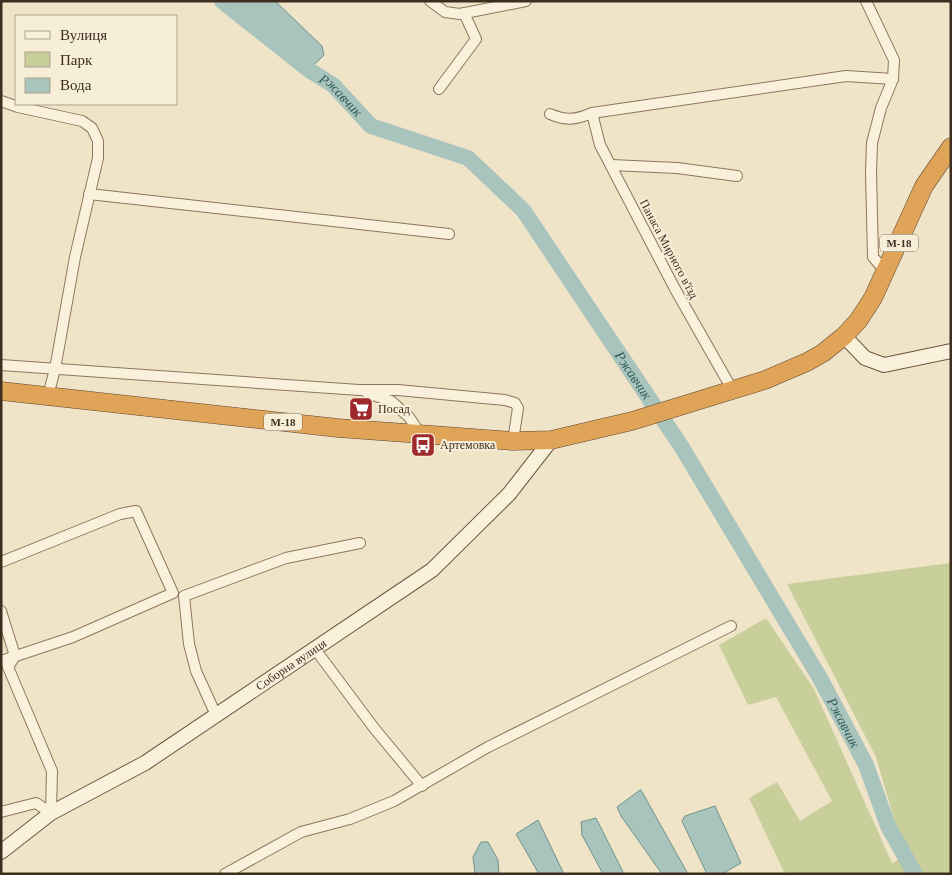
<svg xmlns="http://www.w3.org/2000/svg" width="952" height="875" viewBox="0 0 952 875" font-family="Georgia,serif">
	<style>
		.green { fill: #c9cf9b }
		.water { fill: #a9c4bc; stroke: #6f938a }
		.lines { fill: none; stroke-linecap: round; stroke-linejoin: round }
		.river { stroke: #a9c4bc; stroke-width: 16 }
		.street-casing { stroke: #8d765c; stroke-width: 12 }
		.secondary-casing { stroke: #6f573f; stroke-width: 16 }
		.highway-casing { stroke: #5b4430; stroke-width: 19 }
		.street { stroke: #faf1dc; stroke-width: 10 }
		.secondary { stroke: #faf1dc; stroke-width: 14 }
		.highway { stroke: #e0a458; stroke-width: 18 }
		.labels { text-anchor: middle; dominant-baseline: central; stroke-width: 4; stroke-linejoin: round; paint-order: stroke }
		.shield { fill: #f7eed8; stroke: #756857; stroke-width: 1 }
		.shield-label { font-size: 11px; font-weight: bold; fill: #3d2e20 }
		.street-label { font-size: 12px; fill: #3d2e20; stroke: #f7eed8 }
		.poi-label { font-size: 12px; fill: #3d2e20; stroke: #f7eed8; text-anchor: start }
		.water-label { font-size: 14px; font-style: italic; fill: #2f5d5a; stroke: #f7eed8 }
	</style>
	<rect width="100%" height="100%" fill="#f0e4c8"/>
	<polygon class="green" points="951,563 951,874 785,874 749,798 777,782 800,821 832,801 776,697 748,705 719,645 766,618 814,689 892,863 905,856 876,757 787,584"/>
	<g class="water">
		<polygon points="222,1 275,1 322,46 324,55 309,70"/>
		<polygon points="640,790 641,790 688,874 662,874 621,816 617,807"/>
		<polygon points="715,806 741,863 722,874 707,874 682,821 685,816"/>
		<polygon points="596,818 624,874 603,874 582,835 581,822"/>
		<polygon points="538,820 564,874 539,874 516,834"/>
		<polygon points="481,842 488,842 498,860 499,874 475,874 473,857"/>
	</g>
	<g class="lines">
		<path class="river" id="s1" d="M222 1 309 70 333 85 371 126 468 158 523 210 681 446 820 678 866 765 888 826 915 874"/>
		<defs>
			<g id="street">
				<polyline points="430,1 445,12 460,14 526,1"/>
				<polyline points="866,1 894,60 893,79 881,108 872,143 871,172 873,257 879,264 887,269"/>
				<polyline points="439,89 476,39 464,13"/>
				<polyline points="1,101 18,107 82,121 92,128 98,141 98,158 75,257 55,369 48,396"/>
				<polyline points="592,113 600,145 675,289 733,391"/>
				<path d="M550 114C566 121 575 120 592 113L846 76 893 79"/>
				<polyline points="611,165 677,168 737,176"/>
				<polyline points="89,194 449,234"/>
				<polyline points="1,365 359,390 398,390 505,400 515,403 518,408 513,441"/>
				<polyline points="367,393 391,401 409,417 421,435"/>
				<polyline points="1,562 120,514 136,511 173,593 73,637 1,661"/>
				<polyline points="1,611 15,656 8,667 52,771 51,813 36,803 1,812"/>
				<polyline points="315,649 374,728 422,786"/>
				<polyline points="216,715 196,671 189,644 184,596 286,558 360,543"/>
				<polyline points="225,874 301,832 350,819 394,801 488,747 731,626"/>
			</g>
			<g id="secondary">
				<polyline points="844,336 865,358 884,365 951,351"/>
				<path id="s2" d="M1 852 51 813 145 763 432 570 509 494 551 440"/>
			</g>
			<polyline id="highway" points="1,391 338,428 513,441 551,440 632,421 765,380 807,362 823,353 844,336 858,321 873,298 924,186 951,147"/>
		</defs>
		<use href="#street" class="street-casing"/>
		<use href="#secondary" class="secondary-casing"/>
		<use href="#highway" class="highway-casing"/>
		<use href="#street" class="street"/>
		<use href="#secondary" class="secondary"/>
		<use href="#highway" class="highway"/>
	</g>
	<defs>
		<symbol id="supermarket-square" viewBox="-11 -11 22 22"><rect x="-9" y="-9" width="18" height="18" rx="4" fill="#9e2a2b" stroke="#f7eed8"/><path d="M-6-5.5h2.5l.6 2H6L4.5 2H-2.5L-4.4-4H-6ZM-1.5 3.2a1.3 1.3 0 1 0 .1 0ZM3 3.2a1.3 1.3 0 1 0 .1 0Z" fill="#fff"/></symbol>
		<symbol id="bus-square" viewBox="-11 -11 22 22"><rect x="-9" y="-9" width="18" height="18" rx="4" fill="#9e2a2b" stroke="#f7eed8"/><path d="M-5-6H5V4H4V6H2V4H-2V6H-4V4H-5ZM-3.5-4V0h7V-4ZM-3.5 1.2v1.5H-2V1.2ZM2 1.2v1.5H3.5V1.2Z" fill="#fff"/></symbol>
	</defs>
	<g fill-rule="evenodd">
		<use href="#supermarket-square" x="347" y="395" width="28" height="28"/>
		<use href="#bus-square" x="409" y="431" width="28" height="28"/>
	</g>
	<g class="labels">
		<g class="shield">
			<rect x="880" y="234.5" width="38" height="17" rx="4"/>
			<rect x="264" y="413.5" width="38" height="17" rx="4"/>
		</g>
		<g class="shield-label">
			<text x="899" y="243">М-18</text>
			<text x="283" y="422">М-18</text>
		</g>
		<g class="street-label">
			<text transform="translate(669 249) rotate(62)">Панаса Мирного в'їзд</text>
			<text stroke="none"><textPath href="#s2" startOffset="346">Соборна вулиця</textPath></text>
		</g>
		<g class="poi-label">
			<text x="378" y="409">Посад</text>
			<text x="440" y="445">Артемовка</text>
		</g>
		<g class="water-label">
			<text stroke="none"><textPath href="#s1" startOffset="152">Ржавчик</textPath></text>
			<text stroke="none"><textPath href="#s1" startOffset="572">Ржавчик</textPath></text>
			<text stroke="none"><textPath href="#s1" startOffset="978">Ржавчик</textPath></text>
		</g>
	</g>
	<rect width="952" height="875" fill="none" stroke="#3d2e20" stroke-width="5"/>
	<rect x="15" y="15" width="162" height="90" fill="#f7eed8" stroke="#ada18e"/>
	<rect x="25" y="31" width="25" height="8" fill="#faf1dc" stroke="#ada18e"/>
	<text x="60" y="40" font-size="15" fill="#3d2e20">Вулиця</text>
	<rect x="25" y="52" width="25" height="15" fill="#c9cf9b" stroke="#ada18e"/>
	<text x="60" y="65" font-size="15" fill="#3d2e20">Парк</text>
	<rect x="25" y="78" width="25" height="15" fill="#a9c4bc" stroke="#ada18e"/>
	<text x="60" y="90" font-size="15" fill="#3d2e20">Вода</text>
</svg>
